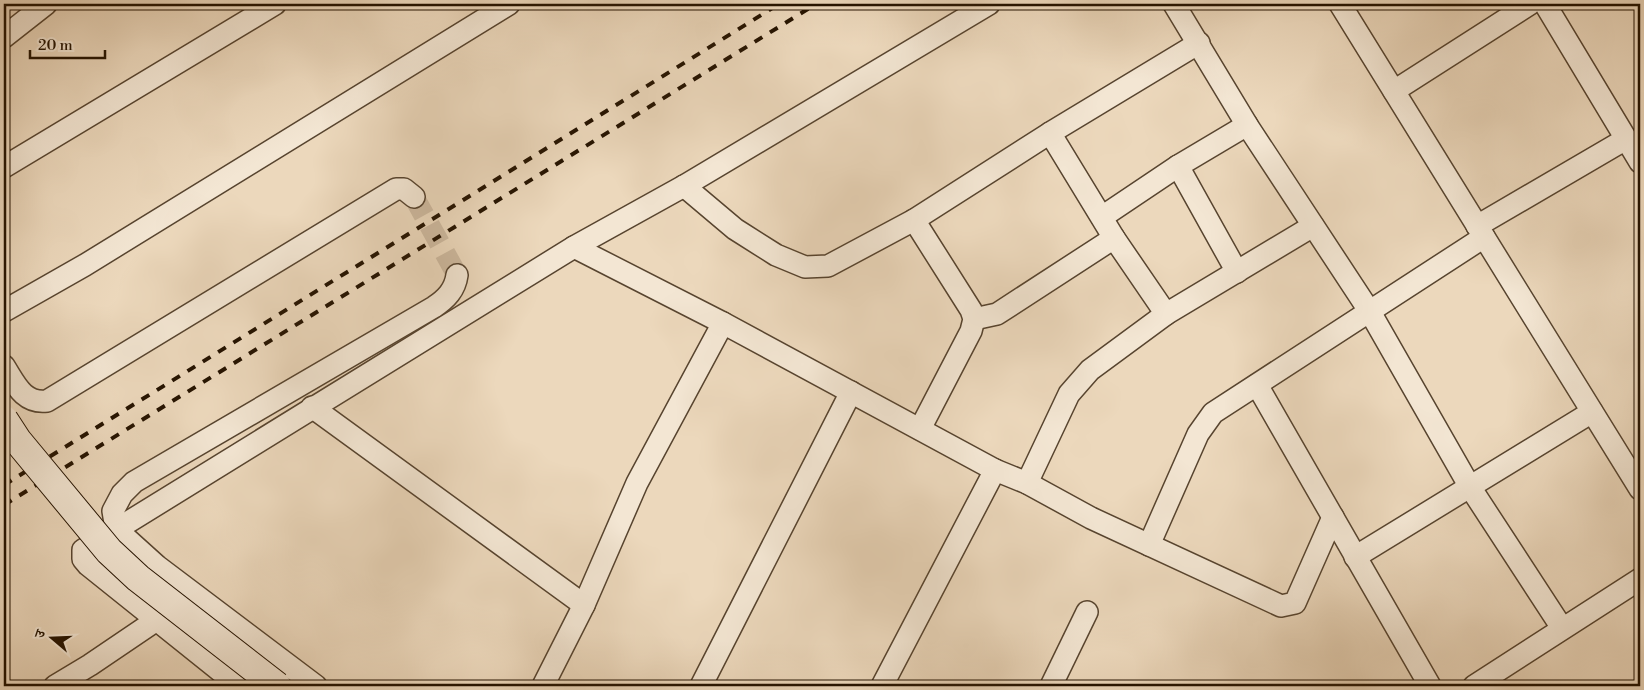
<svg xmlns="http://www.w3.org/2000/svg" width="1644" height="690" viewBox="0 0 1644 690" font-family="'Libre Bodoni','Noto Serif Devanagari',serif">
	<style>
		.lines { fill: none; stroke-linecap: round; stroke-linejoin: round }
		.street-tunnel { stroke: #cebaa0; stroke-width: 21; stroke-dasharray: 21 11; stroke-linecap: butt }
		.street-casing { stroke: #57442f; stroke-width: 24 }
		.street { stroke: #f3e6d3; stroke-width: 21 }
		.rail { stroke: #251300; stroke-width: 4; stroke-dasharray: 9 9; stroke-linecap: butt }
		.secondary-bridge-casing { stroke: #251300; stroke-width: 30; stroke-linecap: butt }
		.secondary-bridge { stroke: #f3e6d3; stroke-width: 28 }
	</style>
	<rect width="100%" height="100%" fill="#ecd8bc"/>
	<filter id="stains"><feTurbulence type="fractalNoise" baseFrequency=".004" numOctaves="4"/><feColorMatrix values="0 0 0 0 .2 0 0 0 0 .09 0 0 0 0 .02 0 0 0 .5 -.17"/></filter>
	<radialGradient id="worn" r=".72"><stop offset=".6" stop-color="#630" stop-opacity="0"/><stop offset="1" stop-color="#630" stop-opacity=".3"/></radialGradient>
	<g class="lines">
		<polyline class="street-tunnel" points="414,197 457,275"/>
		<defs>
			<g id="street">
				<polyline points="1174,4 1247,125 1370,312 1470,487 1562,628"/>
				<polyline points="1340,4 1640,489"/>
				<polyline points="1545,4 1640,162"/>
				<polyline points="4,37 46,4"/>
				<polyline points="1394,91 1530,4"/>
				<polyline points="1050,133 1114,238 1166,314"/>
				<polyline points="1178,166 1237,272"/>
				<polyline points="4,167 275,4"/>
				<polyline points="684,186 735,229 776,255 805,267 828,266 914,220 1050,133 1199,43"/>
				<polyline points="1102,217 1178,166 1247,125"/>
				<polyline points="914,220 971,310 974,319 971,331 920,429"/>
				<polyline points="1477,226 1626,139"/>
				<polyline points="574,247 723,323 995,470 1027,483 1091,518 1281,606 1295,603 1333,517"/>
				<polyline points="4,311 85,265 509,4"/>
				<polyline points="974,319 997,314 1114,238"/>
				<path d="M4 366C15 383 23 404 47 401L396 189H404L414 197"/>
				<polyline points="1257,385 1430,686"/>
				<polyline points="312,407 584,605"/>
				<polyline points="1027,483 1069,394 1090,370 1166,314 1313,226"/>
				<polyline points="1149,545 1198,434 1213,413 1484,237"/>
				<polyline points="1355,557 1592,412"/>
				<polyline points="55,686 90,665 155,621"/>
				<polyline points="239,686 88,565 83,559 83,550 574,247 684,186 989,4"/>
				<path d="M316 686 157 566 116 529 113 511 122 494 134 482 434 307C446 299 455 290 457 275"/>
				<polyline points="543,686 584,605 637,483 723,323"/>
				<polyline points="701,686 851,392"/>
				<polyline points="882,686 995,470"/>
				<polyline points="1051,686 1087,612"/>
				<polyline points="1474,686 1640,579"/>
			</g>
		</defs>
		<use href="#street" class="street-casing"/>
		<use href="#street" class="street"/>
		<g class="rail">
			<polyline points="4,485 779,4"/>
			<polyline points="4,505 816,4"/>
		</g>
		<defs>
			<polyline id="secondary-bridge" points="4,420 17,440 109,551 138,578 277,686"/>
		</defs>
		<use href="#secondary-bridge" class="secondary-bridge-casing"/>
		<use href="#secondary-bridge" class="secondary-bridge"/>
	</g>
	<rect width="1644" height="690" fill="none" stroke="#ecd8bc" stroke-width="20"/>
	<rect x="5" y="5" width="1634" height="680" fill="none" stroke="#251300" stroke-width="2.5"/>
	<rect x="10" y="10" width="1624" height="670" fill="none" stroke="#251300"/>
	<g transform="translate(52 638) rotate(289)" stroke="#f3e6d3" stroke-width="4" paint-order="stroke">
	<path d="M0-4L9 19L0 12L-9 19Z" fill="#251300"/>
	<text y="-8" font-size="14" font-weight="bold" text-anchor="middle" fill="#251300">उ</text>
	</g>
	<path d="M30 50v8h75v-8" fill="none" stroke="#251300" stroke-width="2.5"/>
	<text x="38" y="50" font-size="15" fill="#251300" stroke="#f3e6d3" stroke-width="4" paint-order="stroke">20 m</text>
	<rect width="100%" height="100%" filter="url(#stains)"/>
	<rect width="100%" height="100%" fill="url(#worn)"/>
</svg>
